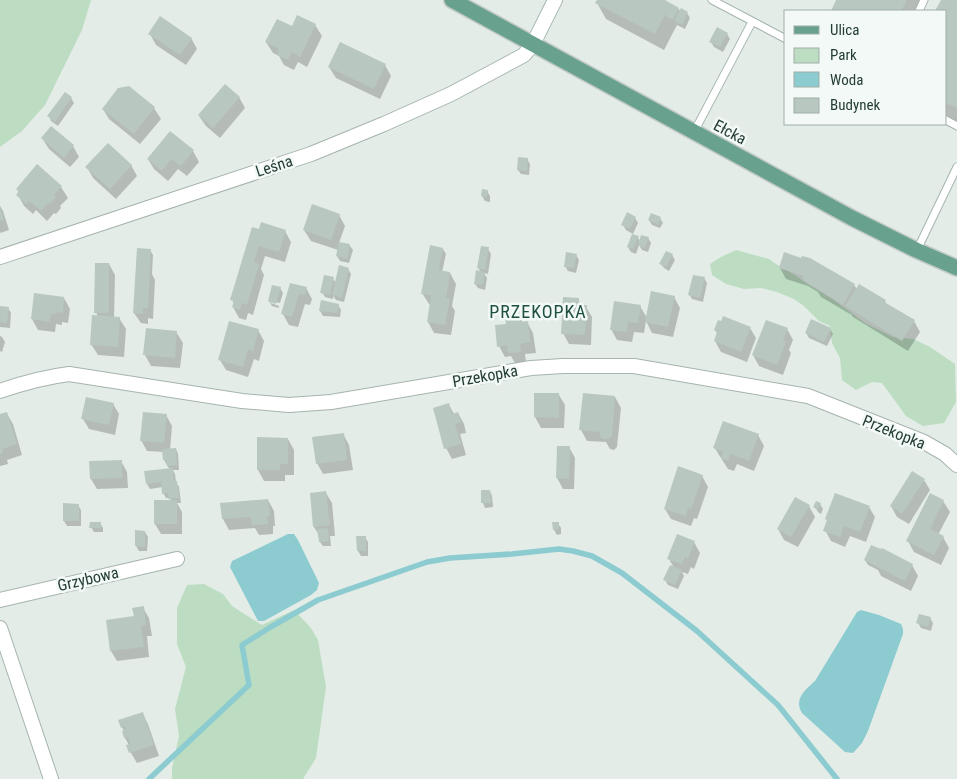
<svg xmlns="http://www.w3.org/2000/svg" width="957" height="779" viewBox="0 0 957 779" font-family="'Roboto Condensed',sans-serif">
	<style>
		.green { fill: #bcddc2 }
		.water { fill: #8ccbd0 }
		.shadow { fill: #0003 }
		.lines { fill: none; stroke-linecap: round; stroke-linejoin: round }
		.stream { stroke: #8ccbd0; stroke-width: 5.5 }
		.building { fill: #b8c7c0 }
		.service-casing { stroke: #a6b4ae; stroke-width: 9 }
		.minor-casing { stroke: #a6b4ae; stroke-width: 16 }
		.primary-casing { stroke: #c1c9c6; stroke-width: 18 }
		.service { stroke: #fff; stroke-width: 7 }
		.minor { stroke: #fff; stroke-width: 14 }
		.primary { stroke: #68a18e; stroke-width: 15 }
		.labels { text-anchor: middle; dominant-baseline: central; stroke-width: 5; stroke-linejoin: round; paint-order: stroke }
		.street-label { font-size: 16px; fill: #233d34; stroke: #f3f9f6 }
		.neighbourhood-label { font-size: 18px; letter-spacing: 1px; fill: #1f4f40; stroke: #f3f9f6 }
	</style>
	<rect width="100%" height="100%" fill="#e3ece7"/>
	<g class="green">
		<polygon points="0,0 91,0 82,30 45,105 22,131 0,147"/>
		<polygon points="736,250 769,259 776,264 795,275 806,283 834,300 865,323 893,337 913,339 930,347 955,364 956,402 944,423 923,426 906,416 882,383 872,382 856,390 842,380 840,358 832,343 830,326 819,321 804,306 794,299 777,292 761,288 744,289 726,284 712,275 710,264 721,257"/>
		<polygon points="204,584 223,594 232,606 262,625 294,610 311,628 318,640 326,687 316,758 303,779 172,779 172,768 179,736 175,709 186,667 177,644 177,608 187,585"/>
	</g>
	<g class="water">
		<polygon points="288,534 294,534 298,540 319,583 317,590 311,595 264,621 258,621 230,567 232,561"/>
		<path d="M861 610 879 615 901 624 903 629V634L868 731 862 743 853 753 845 752 802 713C794 699 804 691 815 681L857 612Z"/>
	</g>
	<g class="shadow">
		<polygon points="598,0 662,0 679,9 680,12 687,13 690,18 685,29 677,25 664,50 606,19 597,3"/>
		<polygon points="838,0 924,0 918,11 832,11"/>
		<polygon points="942,0 957,0 957,123 946,117 946,11 937,11"/>
		<polygon points="298,16 315,25 322,36 307,67 298,62 294,70 284,65 279,56 273,53 266,42 292,28"/>
		<polygon points="150,34 191,38 197,49 186,65 156,45"/>
		<polygon points="727,34 730,39 723,52 714,47 711,42"/>
		<polygon points="385,65 391,76 380,99 336,78 329,67"/>
		<polygon points="129,87 154,108 161,119 140,144 109,119 103,109"/>
		<polygon points="239,97 245,108 220,138 206,126 199,116"/>
		<polygon points="71,98 74,103 58,126 51,121 49,116"/>
		<polygon points="52,128 73,146 79,157 70,167 49,149 42,138"/>
		<polygon points="193,151 199,162 187,176 178,169 168,181 154,169 148,159"/>
		<polygon points="527,159 530,164 529,175 521,174 518,170"/>
		<polygon points="131,165 137,176 116,199 93,178 87,167"/>
		<polygon points="37,166 61,187 68,198 60,206 61,208 56,214 54,213 47,221 36,210 33,214 24,206 18,195 19,193 17,189"/>
		<polygon points="487,191 490,196 490,202 485,201 482,196"/>
		<polygon points="0,206 3,211 9,230 0,233"/>
		<polygon points="339,215 345,226 339,243 350,246 353,250 349,263 340,261 337,256 338,250 311,241 304,230"/>
		<polygon points="635,218 638,223 633,234 626,230 623,225"/>
		<polygon points="660,218 663,223 660,228 652,225 649,220"/>
		<polygon points="260,230 285,231 291,242 285,262 265,256 261,269 264,275 253,315 248,313 246,320 239,318 233,307 234,304 232,299"/>
		<polygon points="638,237 640,242 648,238 651,243 648,252 642,250 639,245 636,254 631,252 628,247"/>
		<polygon points="443,249 446,254 442,272 450,273 456,284 452,306 455,311 451,335 434,333 428,322 431,305 429,304 422,293"/>
		<polygon points="488,249 491,254 488,274 484,273 487,278 485,290 478,288 475,284 481,272 478,268"/>
		<polygon points="150,250 153,255 152,274 155,280 153,319 148,318 148,324 141,323 134,313"/>
		<polygon points="576,255 579,260 576,273 568,271 565,266"/>
		<polygon points="672,255 675,260 669,271 664,268 661,264"/>
		<polygon points="109,264 115,275 114,318 119,318 126,329 124,357 98,355 91,344 98,317 96,312"/>
		<polygon points="780,268 825,268 854,285 857,289 885,301 887,305 914,321 920,332 908,351 853,317 850,313 850,314 821,297 818,292 808,286 786,279"/>
		<polygon points="348,269 351,274 344,302 336,300 333,296 333,299 325,297 322,292 333,279 336,283"/>
		<polygon points="704,278 707,283 703,302 692,299 689,294"/>
		<polygon points="291,284 306,288 312,299 310,305 305,304 298,327 289,325 283,314"/>
		<polygon points="280,288 283,293 280,303 271,301 271,303 279,306 279,308 272,306 269,301"/>
		<polygon points="674,297 680,308 673,337 652,333 646,321 644,333 634,332 632,342 617,340 611,329 640,306 647,318"/>
		<polygon points="64,298 70,309 68,323 62,322 62,325 56,324 55,332 38,330 32,319"/>
		<polygon points="578,299 582,307 586,307 592,317 591,345 569,344 563,333"/>
		<polygon points="338,305 341,310 340,317 323,316 320,311"/>
		<polygon points="0,307 8,308 11,313 10,328 0,327"/>
		<polygon points="518,314 523,323 527,322 533,333 536,353 525,354 526,362 515,363 511,356 505,357 499,346 507,325"/>
		<polygon points="750,328 756,338 747,362 721,352 715,341 718,334 715,330"/>
		<polygon points="787,329 793,340 789,350 791,353 783,375 759,366 753,355"/>
		<polygon points="830,329 833,334 827,346 809,338 806,333"/>
		<polygon points="258,330 264,341 259,361 254,359 248,377 226,370 220,360"/>
		<polygon points="176,332 183,343 180,368 151,366 145,355"/>
		<polygon points="0,336 2,337 5,342 2,352 0,351"/>
		<polygon points="535,394 559,395 565,405 564,428 541,428 535,417"/>
		<polygon points="615,397 621,408 617,447 614,450 610,449 606,442 587,441 581,430"/>
		<polygon points="113,404 119,414 115,435 89,429 83,419"/>
		<polygon points="449,405 454,414 458,413 464,424 466,433 460,434 466,455 452,459 446,448"/>
		<polygon points="7,414 13,424 22,455 7,460 8,464 0,466 0,416"/>
		<polygon points="166,415 172,426 170,450 176,449 178,454 179,470 173,470 175,474 176,482 179,487 181,503 177,503 182,512 182,534 161,534 155,524 171,501 170,498 166,498 163,493 163,487 150,489 147,484 170,470 164,460 164,452 147,451 141,440"/>
		<polygon points="343,434 349,445 353,470 323,474 317,463"/>
		<polygon points="758,435 764,446 754,471 737,464 734,471 728,469 714,447"/>
		<polygon points="288,439 294,450 294,475 285,475 285,481 264,481 258,470"/>
		<polygon points="569,447 575,458 574,489 563,489 557,478"/>
		<polygon points="121,461 127,472 128,488 97,489 91,479"/>
		<polygon points="702,476 708,487 697,519 694,518 691,526 671,519 665,509"/>
		<polygon points="924,480 930,490 909,524 897,517 891,506"/>
		<polygon points="490,491 492,496 493,507 485,508 483,503"/>
		<polygon points="326,493 332,503 335,536 330,536 331,546 323,546 320,542 319,535 314,527 311,494"/>
		<polygon points="268,500 274,511 275,526 273,526 273,534 259,535 255,528 229,530 223,519 222,504"/>
		<polygon points="943,501 950,512 938,535 943,537 949,548 941,565 914,552 908,541"/>
		<polygon points="820,504 823,509 821,514 818,512 815,507"/>
		<polygon points="78,505 81,510 81,526 67,526 64,521"/>
		<polygon points="809,506 815,517 798,547 784,540 778,529"/>
		<polygon points="869,507 875,517 866,542 850,536 845,547 831,541 825,530"/>
		<polygon points="100,523 103,528 103,532 94,532 91,527"/>
		<polygon points="558,523 561,528 561,534 557,535 554,530"/>
		<polygon points="145,532 148,537 147,551 139,551 136,546"/>
		<polygon points="365,537 368,542 368,556 361,556 358,551"/>
		<polygon points="694,542 700,553 694,569 691,567 688,574 682,572 684,576 678,589 668,585 665,580 674,568 669,559"/>
		<polygon points="865,560 912,565 918,576 911,591 881,576 878,570 868,565"/>
		<polygon points="143,608 149,618 152,636 147,636 149,657 117,661 111,651"/>
		<polygon points="930,618 933,623 931,631 921,628 918,623"/>
		<polygon points="142,713 148,724 159,756 137,763 131,753 128,746 129,745 125,738 124,731 122,727"/>
	</g>
	<g class="lines">
		<polyline class="stream" points="149,779 249,685 242,645 269,628 318,600 427,562 450,558 512,554 559,549 573,551 592,556 622,573 697,631 778,705 837,779"/>
	</g>
	<g class="building">
		<polygon points="597,0 665,0 679,8 673,20 665,16 669,7 655,34 595,3"/>
		<polygon points="836,0 907,0 901,11 831,11"/>
		<polygon points="941,0 957,0 957,108 946,103 946,11 935,11"/>
		<polygon points="681,8 688,12 682,25 674,21"/>
		<polygon points="297,15 316,24 300,57 292,52 288,60 277,55 279,49 265,42 277,19 292,26"/>
		<polygon points="160,16 192,38 180,55 148,34"/>
		<polygon points="717,27 728,33 720,47 709,42"/>
		<polygon points="340,42 386,64 374,89 328,67"/>
		<polygon points="225,84 240,97 213,128 198,115"/>
		<polygon points="129,86 155,107 134,134 102,109 118,88"/>
		<polygon points="65,92 72,97 55,122 47,116"/>
		<polygon points="51,126 74,145 64,158 41,138"/>
		<polygon points="170,131 194,150 181,166 171,159 162,171 147,159"/>
		<polygon points="108,143 132,165 110,189 85,167"/>
		<polygon points="518,157 528,158 527,171 517,170"/>
		<polygon points="37,164 62,186 54,195 56,197 50,204 48,203 41,211 29,201 26,204 16,195 19,191 16,189"/>
		<polygon points="482,189 488,190 487,197 481,196"/>
		<polygon points="312,204 340,214 331,240 303,230"/>
		<polygon points="0,208 4,219 0,221"/>
		<polygon points="627,212 636,217 630,229 621,225"/>
		<polygon points="651,213 661,217 658,224 648,220"/>
		<polygon points="261,222 286,230 279,252 259,246 254,262 259,264 247,305 242,303 240,310 232,307 234,301 230,300 252,227 259,229"/>
		<polygon points="632,234 639,236 633,249 627,247"/>
		<polygon points="641,235 649,237 645,248 638,245"/>
		<polygon points="339,242 350,244 347,259 336,256"/>
		<polygon points="430,245 443,248 439,270 450,272 446,298 450,299 445,325 427,322 431,295 421,294"/>
		<polygon points="481,246 489,247 485,270 477,268"/>
		<polygon points="137,248 151,249 148,308 143,308 143,314 133,313"/>
		<polygon points="666,251 673,254 666,267 659,264"/>
		<polygon points="566,252 577,254 574,268 564,267"/>
		<polygon points="784,252 801,258 802,256 810,258 855,284 843,305 803,280 804,276 779,268"/>
		<polygon points="95,263 109,263 109,313 94,313"/>
		<polygon points="339,265 349,268 342,298 332,295"/>
		<polygon points="476,270 485,272 483,285 474,284"/>
		<polygon points="324,275 334,277 330,295 320,293"/>
		<polygon points="693,275 705,277 700,298 688,295"/>
		<polygon points="290,283 307,287 305,295 299,294 292,317 281,314"/>
		<polygon points="859,284 886,300 884,302 915,320 902,341 845,306"/>
		<polygon points="272,285 281,287 276,304 268,301"/>
		<polygon points="651,291 675,296 668,327 645,322"/>
		<polygon points="34,293 64,297 63,313 56,312 56,314 51,314 50,322 31,319"/>
		<polygon points="563,297 579,298 579,305 587,305 585,335 561,334"/>
		<polygon points="321,300 339,304 337,313 319,311"/>
		<polygon points="614,301 641,305 638,323 628,322 627,332 610,330"/>
		<polygon points="0,306 9,307 7,323 0,322"/>
		<polygon points="518,312 520,322 528,321 530,342 520,344 521,352 508,353 507,345 497,347 495,325 506,324 505,314"/>
		<polygon points="92,315 120,317 118,347 90,345"/>
		<polygon points="723,316 751,327 741,352 714,341 717,332 714,330 718,320 721,321"/>
		<polygon points="811,319 831,328 824,342 805,333"/>
		<polygon points="766,320 788,328 783,340 786,342 777,365 752,355"/>
		<polygon points="229,321 259,329 253,351 248,349 243,367 218,360"/>
		<polygon points="146,328 177,331 175,358 143,355"/>
		<polygon points="534,393 559,393 559,418 534,417"/>
		<polygon points="583,393 615,396 612,436 608,439 603,439 600,436 600,432 579,430"/>
		<polygon points="86,397 114,403 109,425 81,419"/>
		<polygon points="449,403 452,414 458,412 461,422 455,424 461,444 444,449 433,408"/>
		<polygon points="7,412 17,444 2,449 3,453 0,454 0,414"/>
		<polygon points="143,412 167,414 164,443 140,441"/>
		<polygon points="723,421 759,434 749,461 731,454 728,461 721,458 723,452 713,448"/>
		<polygon points="344,433 347,460 316,464 312,437"/>
		<polygon points="257,437 288,438 288,464 280,464 280,470 257,470"/>
		<polygon points="557,446 570,446 569,479 556,478"/>
		<polygon points="176,448 177,465 167,466 166,460 163,460 162,449"/>
		<polygon points="122,460 122,478 90,479 89,461"/>
		<polygon points="678,466 703,475 691,509 688,508 686,516 664,509"/>
		<polygon points="173,468 174,481 177,481 179,498 168,499 168,493 162,494 161,482 146,484 144,471"/>
		<polygon points="912,471 925,479 902,514 890,506"/>
		<polygon points="481,490 490,490 491,503 481,503"/>
		<polygon points="326,491 330,525 313,527 310,493"/>
		<polygon points="835,493 870,506 860,532 844,526 840,537 823,531 827,520 825,519"/>
		<polygon points="930,493 944,500 930,529 944,536 934,555 906,541"/>
		<polygon points="795,497 810,505 791,537 777,529"/>
		<polygon points="268,499 270,516 267,516 268,524 252,525 251,517 222,519 220,503"/>
		<rect x="154" y="500" width="23" height="24"/>
		<polygon points="816,501 821,503 818,510 813,507"/>
		<polygon points="63,503 79,504 79,521 63,521"/>
		<polygon points="90,522 101,522 101,528 89,528"/>
		<polygon points="552,522 559,522 559,529 553,530"/>
		<polygon points="328,528 329,541 319,542 317,529"/>
		<polygon points="135,530 145,531 145,547 135,546"/>
		<polygon points="677,534 695,541 688,559 685,557 682,564 667,559"/>
		<polygon points="356,536 366,536 366,551 357,551"/>
		<polygon points="871,545 881,549 882,548 913,564 905,581 864,560"/>
		<polygon points="670,565 682,570 675,585 663,580"/>
		<polygon points="144,606 146,625 141,626 144,647 110,651 106,620 134,616 132,608"/>
		<polygon points="919,614 931,617 928,627 916,623"/>
		<polygon points="143,712 154,745 129,753 126,745 130,744 128,737 124,738 122,731 126,729 125,726 121,728 118,720"/>
	</g>
	<g class="lines">
		<defs>
			<g id="service">
				<polyline points="712,0 786,39"/>
				<polyline points="919,11 924,0"/>
				<polyline points="946,120 957,126"/>
				<polyline points="694,132 752,22"/>
				<polyline points="917,250 957,167"/>
			</g>
			<g id="minor">
				<polyline points="0,257 311,154 384,124 451,94 524,55 533,44 555,0"/>
				<path d="M0 391C23 383 45 377 69 374L242 401 289 405 331 402 531 368 563 366H634L808 396 924 442 945 454 957 465"/>
				<polyline points="0,600 177,559"/>
				<polyline points="0,628 51,779"/>
			</g>
			<polyline id="primary" points="452,0 852,218 916,250 957,268"/>
		</defs>
		<use href="#service" class="service-casing"/>
		<use href="#minor" class="minor-casing"/>
		<use href="#primary" class="primary-casing"/>
		<use href="#service" class="service"/>
		<use href="#minor" class="minor"/>
		<use href="#primary" class="primary"/>
	</g>
	<g class="labels">
		<g class="street-label">
			<text transform="translate(730 132) rotate(28)">Ełcka</text>
			<text transform="translate(274 166) rotate(-18)">Leśna</text>
			<text transform="translate(485 376) rotate(-10)">Przekopka</text>
			<text transform="translate(894 432) rotate(22)">Przekopka</text>
			<text transform="translate(88 579) rotate(-13)">Grzybowa</text>
		</g>
		<g class="neighbourhood-label">
			<text x="538" y="311">PRZEKOPKA</text>
		</g>
	</g>
	<rect x="784" y="10" width="162" height="115" fill="#f3f9f6" stroke="#a0aea8"/>
	<rect x="794" y="26" width="25" height="8" fill="#68a18e" stroke="#a0aea8"/>
	<text x="830" y="35" font-size="15" fill="#233d34">Ulica</text>
	<rect x="794" y="48" width="25" height="15" fill="#bcddc2" stroke="#a0aea8"/>
	<text x="830" y="60" font-size="15" fill="#233d34">Park</text>
	<rect x="794" y="72" width="25" height="15" fill="#8ccbd0" stroke="#a0aea8"/>
	<text x="830" y="85" font-size="15" fill="#233d34">Woda</text>
	<rect x="794" y="98" width="25" height="15" fill="#b8c7c0" stroke="#a0aea8"/>
	<text x="830" y="110" font-size="15" fill="#233d34">Budynek</text>
</svg>
